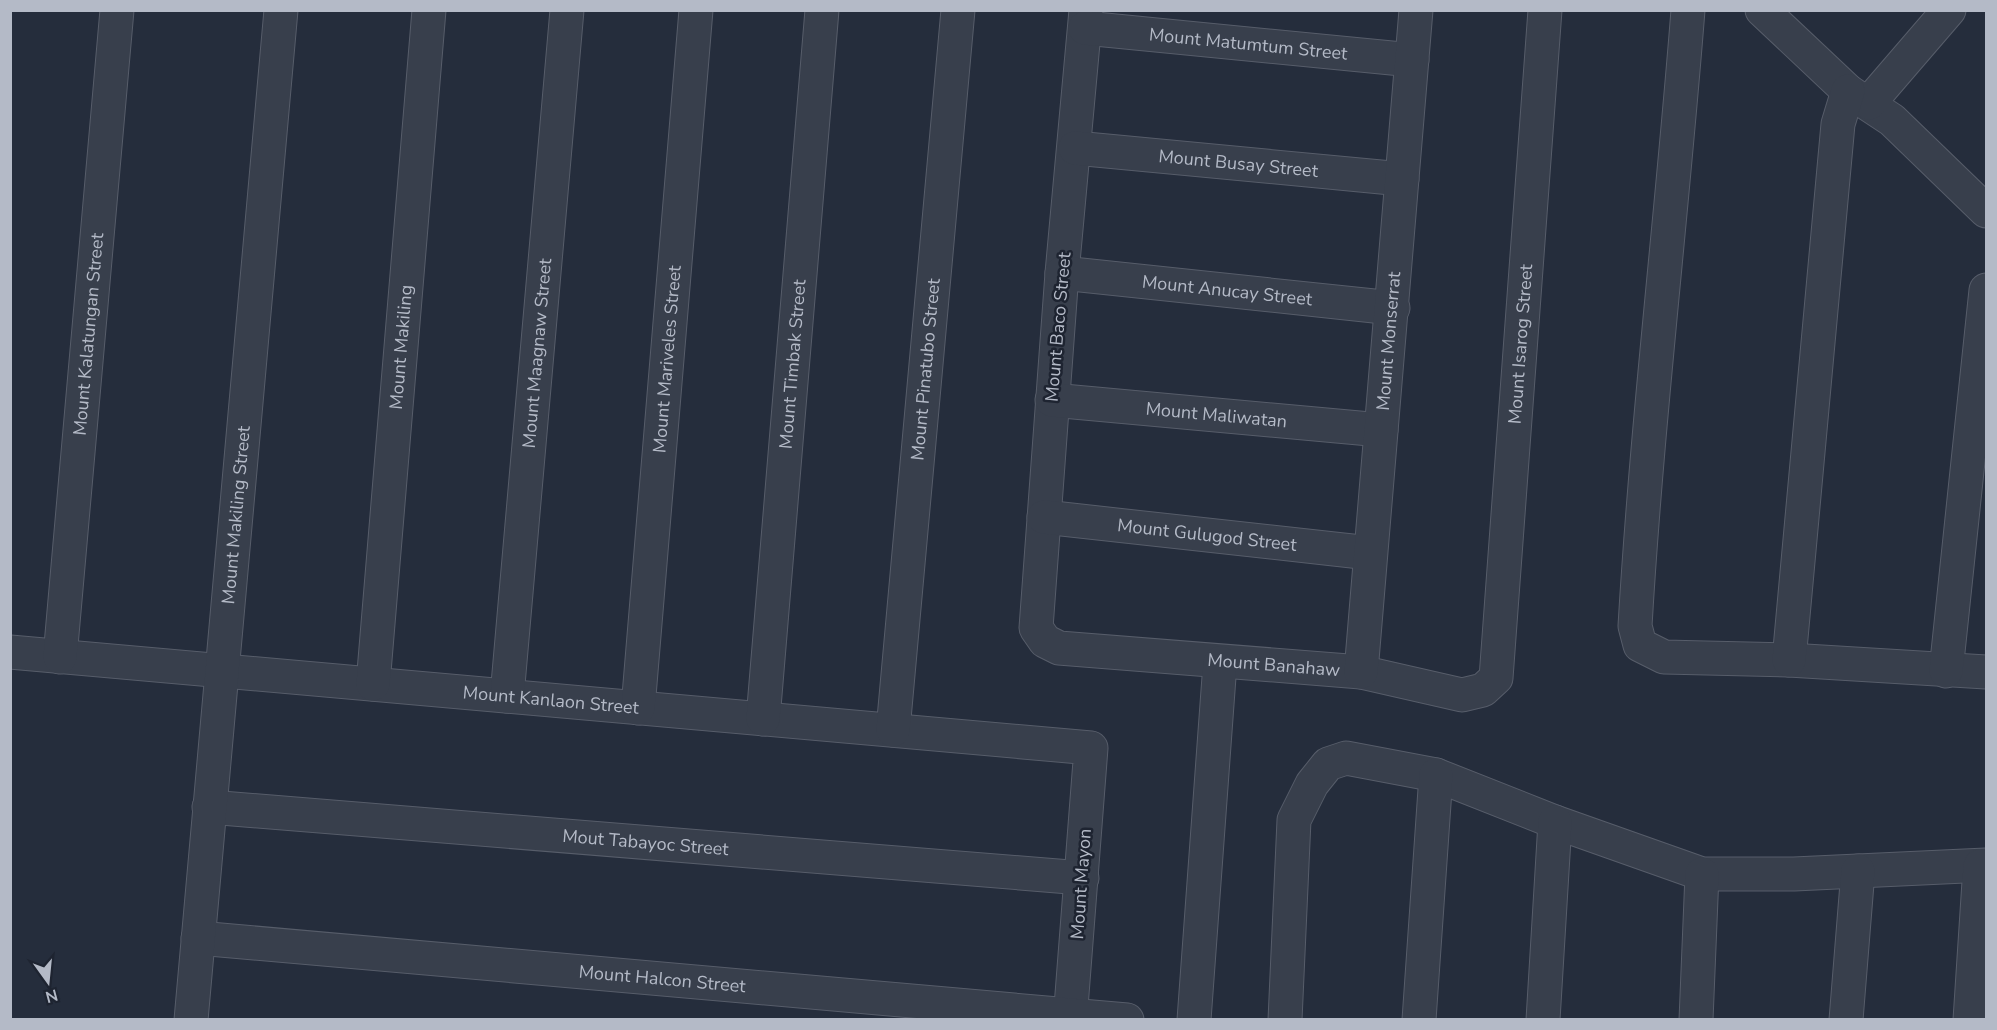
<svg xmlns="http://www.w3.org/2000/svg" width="1997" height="1030" viewBox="0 0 1997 1030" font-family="'Nunito Sans',sans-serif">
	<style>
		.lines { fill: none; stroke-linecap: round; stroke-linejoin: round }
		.minor-casing { stroke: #575d6a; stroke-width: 35 }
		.minor { stroke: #383f4c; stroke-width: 33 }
		.labels { text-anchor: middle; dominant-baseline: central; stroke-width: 5; stroke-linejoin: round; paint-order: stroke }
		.street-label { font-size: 18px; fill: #b4bac7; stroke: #1e2431 }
	</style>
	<rect width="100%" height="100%" fill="#252d3c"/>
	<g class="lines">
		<defs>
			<g id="minor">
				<path id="s1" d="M1086 10 1062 273 1036 628 1045 641 1059 648 1361 672 1462 695 1483 690 1496 678 1545 10"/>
				<path d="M1688 10C1672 216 1647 421 1635 626L1640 645 1664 657 1789 660 1986 672"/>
				<polyline points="1762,10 1848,91 1892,120 1986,211"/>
				<path id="s2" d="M1085 28 1412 60"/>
				<polyline points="1869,103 1949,10"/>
				<path id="s3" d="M1075 148 1402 179"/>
				<path id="s4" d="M1062 273 1393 308"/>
				<path id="s5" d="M1052 400 1381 430"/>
				<path id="s6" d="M1044 517 1370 553"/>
				<path id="s7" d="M10 652 1091 748 1070 1020"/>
				<path id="s8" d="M60 657 117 10"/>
				<polyline points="1789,660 1838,124 1848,91"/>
				<polyline points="1946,671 1986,290"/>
				<path id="s9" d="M1361 672 1416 10"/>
				<path id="s10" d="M373 684 429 10"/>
				<path id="s11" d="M507 696 567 10"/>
				<path id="s12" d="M638 708 696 10"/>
				<path id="s13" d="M763 719 822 10"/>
				<path id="s14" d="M893 730 958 10"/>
				<path id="s15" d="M209 807 1082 878"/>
				<path id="s16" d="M198 938 1127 1020"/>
				<path id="s17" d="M191 1020 281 10"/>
				<polyline points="1194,1020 1220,663"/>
				<polyline points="1285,1020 1294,820 1312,784 1328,764 1346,758 1436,775 1555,822 1702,874 1794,874 1986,865"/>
				<polyline points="1419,1020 1436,775"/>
				<polyline points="1543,1020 1555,822"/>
				<polyline points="1696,1020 1702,874"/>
				<polyline points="1846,1020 1858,871"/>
				<polyline points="1970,1020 1980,866"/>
			</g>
		</defs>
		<use href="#minor" class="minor-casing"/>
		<use href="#minor" class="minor"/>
	</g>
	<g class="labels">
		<g class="street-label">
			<text stroke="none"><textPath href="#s2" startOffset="164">Mount Matumtum Street</textPath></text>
			<text stroke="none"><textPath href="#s3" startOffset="164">Mount Busay Street</textPath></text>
			<text stroke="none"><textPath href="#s4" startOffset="166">Mount Anucay Street</textPath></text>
			<text transform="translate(1058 327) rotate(-85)">Mount Baco Street</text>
			<text stroke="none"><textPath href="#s8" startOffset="324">Mount Kalatungan Street</textPath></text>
			<text stroke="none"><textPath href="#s9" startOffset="332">Mount Monserrat</textPath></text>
			<text stroke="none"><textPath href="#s1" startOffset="1432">Mount Isarog Street</textPath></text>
			<text stroke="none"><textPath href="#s10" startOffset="338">Mount Makiling</textPath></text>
			<text stroke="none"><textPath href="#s11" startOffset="344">Mount Maagnaw Street</textPath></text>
			<text stroke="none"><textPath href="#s12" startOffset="350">Mount Mariveles Street</textPath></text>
			<text stroke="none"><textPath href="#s13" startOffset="356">Mount Timbak Street</textPath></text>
			<text stroke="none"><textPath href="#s14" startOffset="362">Mount Pinatubo Street</textPath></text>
			<text stroke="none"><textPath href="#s5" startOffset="165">Mount Maliwatan</textPath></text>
			<text stroke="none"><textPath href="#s17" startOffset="507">Mount Makiling Street</textPath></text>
			<text stroke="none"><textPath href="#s6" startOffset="164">Mount Gulugod Street</textPath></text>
			<text stroke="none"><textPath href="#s1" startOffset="867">Mount Banahaw</textPath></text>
			<text stroke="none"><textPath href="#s7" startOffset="543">Mount Kanlaon Street</textPath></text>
			<text stroke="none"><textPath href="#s15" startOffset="438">Mout Tabayoc Street</textPath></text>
			<text transform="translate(1081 884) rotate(-86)">Mount Mayon</text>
			<text stroke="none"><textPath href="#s16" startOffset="466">Mount Halcon Street</textPath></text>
		</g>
	</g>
	<rect width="1997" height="1030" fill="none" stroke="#b4bac7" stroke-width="24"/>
	<g transform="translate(48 982) rotate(165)" stroke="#1e2431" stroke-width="4.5" paint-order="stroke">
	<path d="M0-4.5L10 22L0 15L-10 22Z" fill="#b4bac7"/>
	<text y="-9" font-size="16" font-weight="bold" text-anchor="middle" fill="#b4bac7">N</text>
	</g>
</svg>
